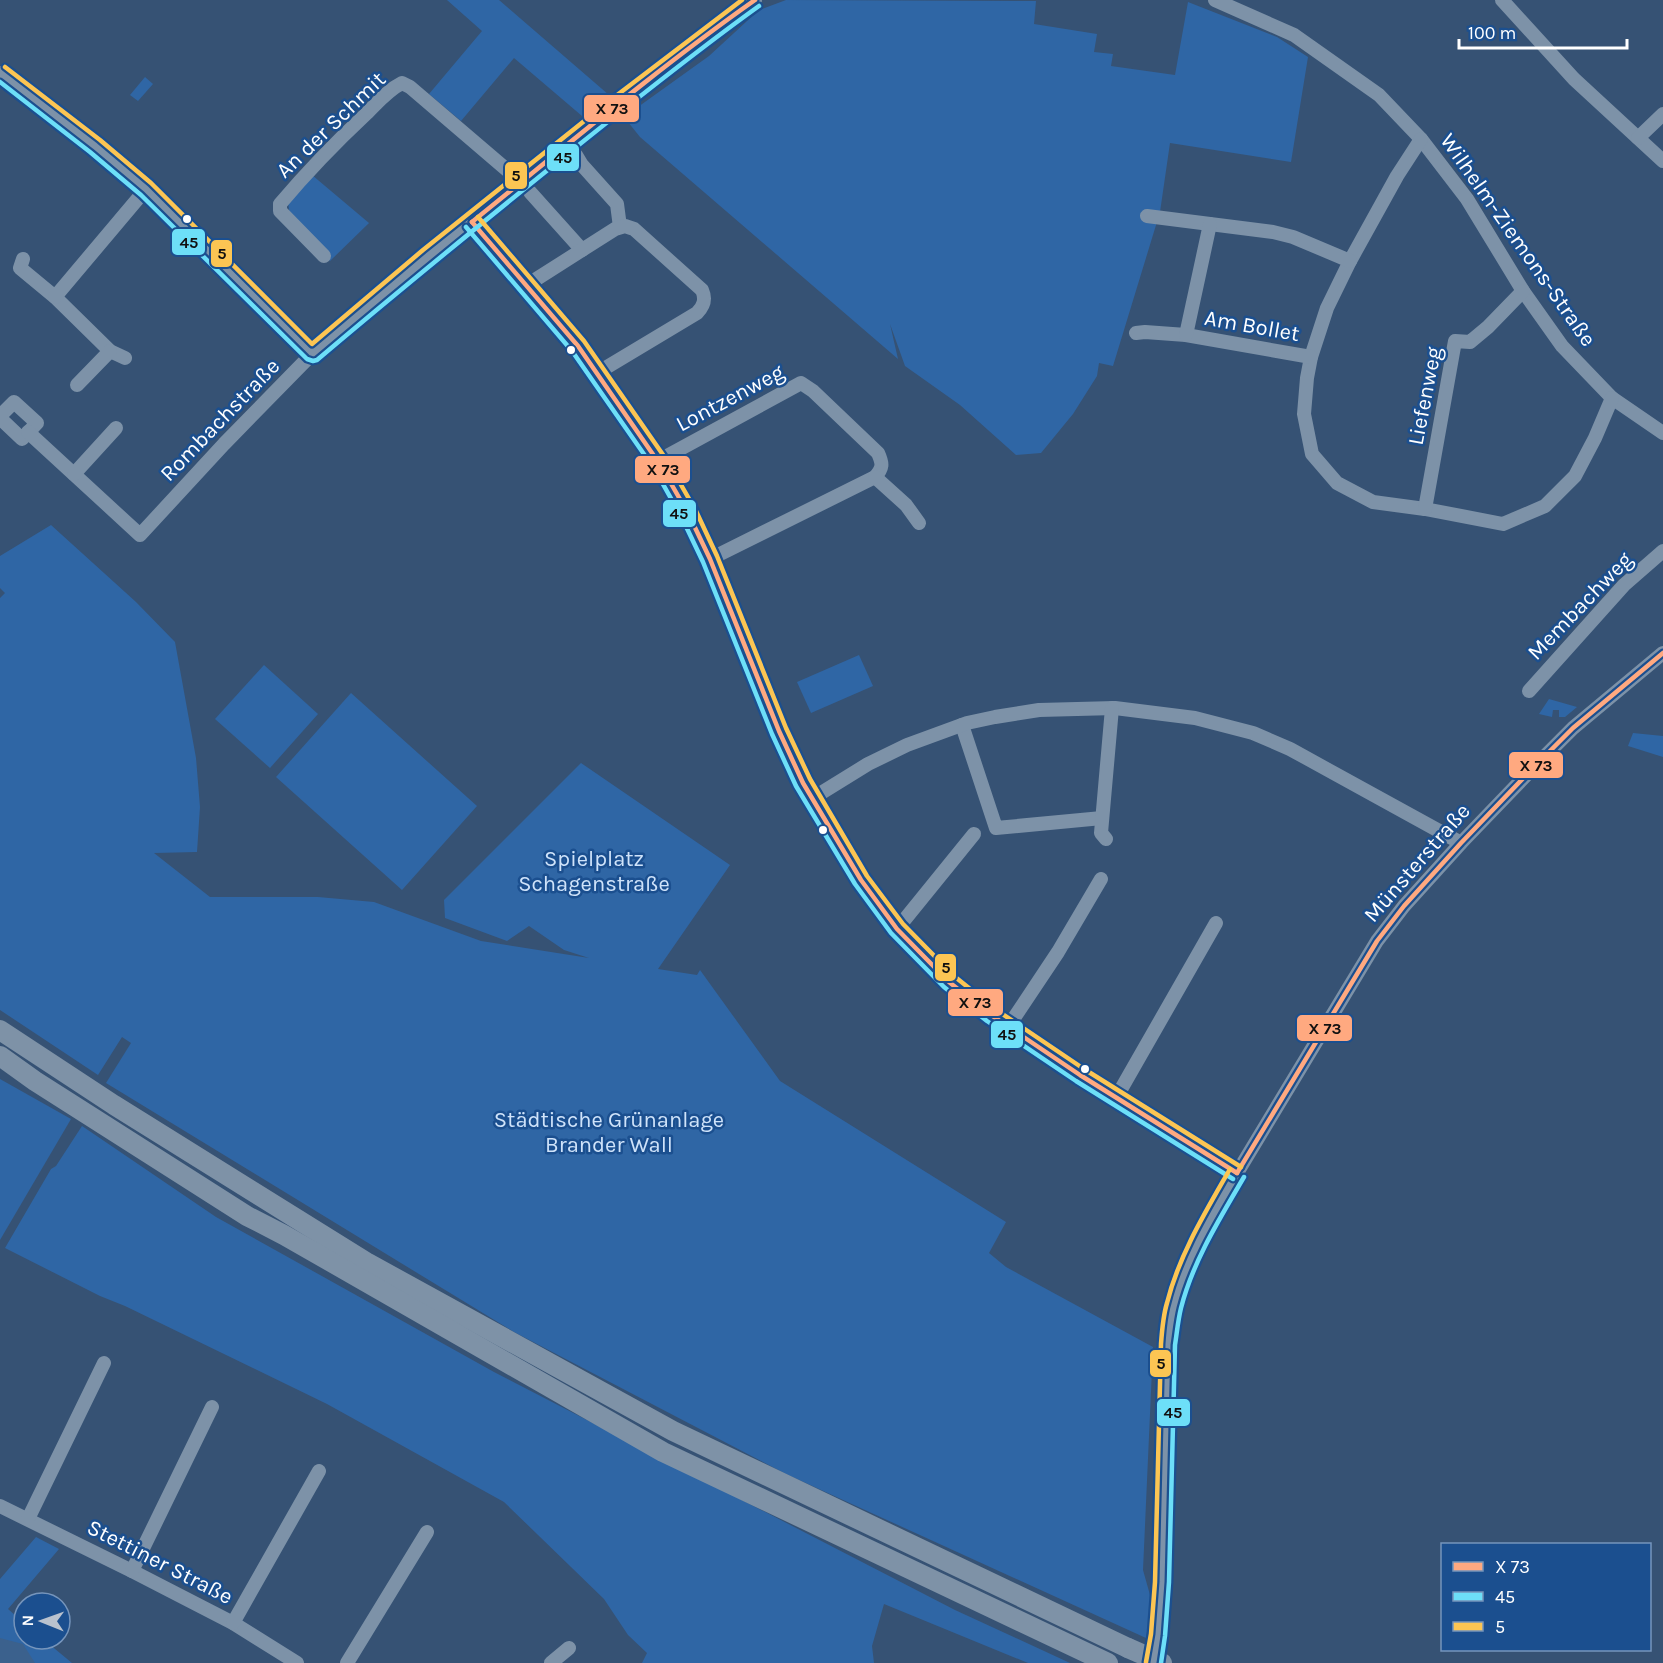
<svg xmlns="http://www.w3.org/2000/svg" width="1663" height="1663" viewBox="0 0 1663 1663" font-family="Karla,sans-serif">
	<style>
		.green { fill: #2f66a5 }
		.water { fill: #3b618d }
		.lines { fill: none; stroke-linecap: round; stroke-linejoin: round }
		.minor { stroke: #7d92a8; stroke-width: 14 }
		.highway { stroke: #7e92a7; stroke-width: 20 }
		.highway-bridge { stroke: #7e92a7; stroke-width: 20 }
		.bus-1-casing { stroke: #1b4f8f; stroke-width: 9 }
		.bus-2-casing { stroke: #1b4f8f; stroke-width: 9 }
		.bus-3-casing { stroke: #1b4f8f; stroke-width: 9 }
		.bus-1 { stroke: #ffa980; stroke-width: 4.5 }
		.bus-2 { stroke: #6ddff8; stroke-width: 4.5 }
		.bus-3 { stroke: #fcc553; stroke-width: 4.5 }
		.bus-dot { fill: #fff; stroke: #1b4f8f; stroke-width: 2 }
		.labels { text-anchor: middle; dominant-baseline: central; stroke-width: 5; stroke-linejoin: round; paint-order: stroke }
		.street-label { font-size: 22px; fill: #fff; stroke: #1b4f8f }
		.park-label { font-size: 22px; fill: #cfe3fa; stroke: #1b4f8f }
		.line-badge { stroke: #1b4f8f; stroke-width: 2 }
		.pale-badge-label { font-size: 16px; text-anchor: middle; font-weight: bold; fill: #111 }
	</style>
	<rect width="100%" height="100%" fill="#365274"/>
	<g class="green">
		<polygon points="447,0 499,0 609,95 582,116 514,58 461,121 429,94 482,31"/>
		<polygon points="786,0 1036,1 1034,24 1097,34 1094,52 1113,54 1111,66 1175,75 1188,2 1277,37 1308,57 1291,162 1170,143 1160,212 1113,366 1099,363 1097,376 1073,414 1041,453 1016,455 960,405 905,366 890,324 898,359 640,137 624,117 709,56 759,10"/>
		<polygon points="145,77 153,84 138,101 130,95"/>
		<polygon points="312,175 369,223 330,261 290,219 288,201"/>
		<polygon points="51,525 136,602 175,642 196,758 200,807 197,852 154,853 210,897 318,897 374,902 481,941 589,958 564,950 529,926 507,941 445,918 444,900 581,763 730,865 658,969 697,975 700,970 780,1081 1006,1222 989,1253 1006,1267 1153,1347 1143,1570 1150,1595 1150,1613 1146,1638 786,1474 514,1332 106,1083 131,1043 122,1037 98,1075 0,1010 0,598 5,593 0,588 0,556"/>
		<polygon points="859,655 873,686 811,713 797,682"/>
		<polygon points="264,665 318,714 270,768 215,719"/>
		<polygon points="351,693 477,806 402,890 276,777"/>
		<polygon points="1549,699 1577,707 1565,717 1559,717 1559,710 1553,710 1552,717 1539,714"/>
		<polygon points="1633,733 1663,736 1663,757 1628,746"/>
		<polygon points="0,1079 71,1119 0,1240"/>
		<polygon points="82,1126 216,1217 494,1372 955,1610 1070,1663 1028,1663 884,1604 872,1646 874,1663 642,1663 647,1653 628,1635 604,1599 504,1502 327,1404 125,1306 100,1296 5,1248 51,1169 56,1166"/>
		<polygon points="36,1537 59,1549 8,1609 24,1623 24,1639 43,1639 72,1663 0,1663 0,1579"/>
	</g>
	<polygon class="water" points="0,1638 23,1644 35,1663 0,1663"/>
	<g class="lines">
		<g class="minor">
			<polyline points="1215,0 1294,35 1379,95 1421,139 1467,199 1523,291 1562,346 1612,398 1663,433"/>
			<polyline points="1502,0 1574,79 1663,161"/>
			<polyline points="0,73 95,146 146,189 312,354"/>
			<polyline points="1638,138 1663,114"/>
			<polyline points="1421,139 1397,176 1350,261 1327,308 1311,357 1307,378 1304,414 1312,454 1337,483 1373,502 1425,509 1503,524 1545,506 1575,476 1595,438 1612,398"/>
			<polyline points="576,155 582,165 617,204 620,227"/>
			<polyline points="530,192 582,250"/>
			<polyline points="1147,216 1273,232 1293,237 1350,261"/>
			<polyline points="472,222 527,285 578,346 661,466 689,515 710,559 779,731 803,783 861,880 897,929 949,982 991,1015 1080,1075 1237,1173"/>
			<path d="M324 256 280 211V204C307 172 336 142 367 113 378 102 388 90 402 83L410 87 521 182"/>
			<polyline points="23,259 20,268 55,297 110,351 125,358"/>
			<path d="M527 285 615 229 625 226 634 229 702 290C706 299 704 306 697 313L597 373"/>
			<polyline points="55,297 146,189"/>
			<polyline points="1136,333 1145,332 1186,335 1311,357"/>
			<polyline points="1186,335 1210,224"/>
			<polyline points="77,385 110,351"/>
			<polyline points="0,416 14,402 37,423 22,439 0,418"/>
			<polyline points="28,432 140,535 224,444 312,354 428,256 613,108 725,21 755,0"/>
			<path d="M658 461 801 383 813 391 878 453C883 464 883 468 875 477L710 559"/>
			<polyline points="74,474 116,428"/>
			<polyline points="875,477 906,505 919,523"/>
			<polyline points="1425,509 1455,341 1470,342 1488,327 1523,291"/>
			<polyline points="1529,691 1624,585 1663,551"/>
			<polyline points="962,725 996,828 1102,818"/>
			<polyline points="813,798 868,764 907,745 967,723 995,717 1039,710 1115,708 1195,718 1253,733 1290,749 1461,843"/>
			<polyline points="1106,839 1101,833 1112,708"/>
			<polyline points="897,929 974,834"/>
			<polyline points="1008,1027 1058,952 1101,879"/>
			<polyline points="1116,1098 1216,923"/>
			<polyline points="0,1506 132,1571 233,1623 297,1663"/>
			<polyline points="28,1519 104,1363"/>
			<polyline points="132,1571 212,1407"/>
			<polyline points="233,1623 319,1471"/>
			<polyline points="347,1663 427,1532"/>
			<polyline points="551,1663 569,1648"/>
			<polyline points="1153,1663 1158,1635 1162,1582 1168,1344 1175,1299 1201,1237 1237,1173 1377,941 1404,906 1461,843 1535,766 1573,728 1663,653"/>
		</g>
		<g class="highway">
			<polyline points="0,1030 114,1105 366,1262 673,1431 1128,1648"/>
			<polyline points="0,1056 35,1081 247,1216 284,1235 663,1452 1108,1663"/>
		</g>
		<polyline class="highway-bridge" points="1128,1648 1162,1663"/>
		<defs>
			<g id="bus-1">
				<polyline points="472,222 578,346 661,466 689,515 710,559 779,731 803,783 861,880 897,929 949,982 991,1015 1080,1075 1237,1173"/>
				<path d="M472 222C565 147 657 69 755 0"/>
				<polyline points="1237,1173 1377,941 1404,906 1461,843 1535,766 1573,728 1663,653"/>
			</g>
			<g id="bus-2">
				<path d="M0 82 90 152 141 195 307 359 313 361 317 360C402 288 488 218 575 148 635 100 696 51 759 6"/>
				<polyline points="466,227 572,351 655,470 682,518 703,562 772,734 796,786 855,884 891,933 944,987 987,1021 1076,1081 1233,1179"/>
				<path d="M1161 1663 1165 1636 1169 1582 1175 1345C1177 1332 1178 1320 1181 1308 1193 1261 1220 1218 1244 1177"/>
			</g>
			<g id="bus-3">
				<polyline points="5,67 100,140 151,183 312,344 423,250 608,102 742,0"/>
				<polyline points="478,217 584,341 668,462 696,511 717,556 786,728 810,779 867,876 903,924 954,976 995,1009 1084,1069 1241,1167"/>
				<path d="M1146 1662 1151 1634 1155 1582 1161 1344C1162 1330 1163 1316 1167 1303 1179 1255 1206 1211 1230 1169"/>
			</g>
		</defs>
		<use href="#bus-1" class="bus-1-casing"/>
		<use href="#bus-2" class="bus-2-casing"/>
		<use href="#bus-3" class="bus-3-casing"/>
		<use href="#bus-1" class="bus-1"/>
		<use href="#bus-2" class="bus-2"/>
		<use href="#bus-3" class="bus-3"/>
	</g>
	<g class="bus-dot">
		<circle cx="187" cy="219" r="5"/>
		<circle cx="571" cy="350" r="5"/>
		<circle cx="823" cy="830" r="5"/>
		<circle cx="1085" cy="1069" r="5"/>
	</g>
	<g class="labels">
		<g class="street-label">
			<text transform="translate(331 125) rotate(-44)">An der Schmit</text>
			<text transform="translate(1518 240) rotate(55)">Wilhelm-Ziemons-Straße</text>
			<text transform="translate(1252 326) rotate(10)">Am Bollet</text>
			<text transform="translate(1425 396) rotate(-79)">Liefenweg</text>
			<text transform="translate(730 398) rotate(-28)">Lontzenweg</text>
			<text transform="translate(220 420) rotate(-46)">Rombachstraße</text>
			<text transform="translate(1580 606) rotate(-46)">Membachweg</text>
			<text transform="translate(1417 863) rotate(-49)">Münsterstraße</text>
			<text transform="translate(160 1562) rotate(27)">Stettiner Straße</text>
		</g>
		<g class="park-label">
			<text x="594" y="859">Spielplatz<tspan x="594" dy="25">Schagenstraße</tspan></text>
			<text x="609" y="1120">Städtische Grünanlage<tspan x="609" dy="25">Brander Wall</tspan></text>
		</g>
	</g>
	<g class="line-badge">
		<rect x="583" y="94" width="57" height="29" rx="6" fill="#ffa980"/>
		<rect x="546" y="143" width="34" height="29" rx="6" fill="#6ddff8"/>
		<rect x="504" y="161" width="24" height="29" rx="6" fill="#fcc553"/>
		<rect x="171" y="228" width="35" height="28" rx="6" fill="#6ddff8"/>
		<rect x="210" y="239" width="23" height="29" rx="6" fill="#fcc553"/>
		<rect x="634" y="455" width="57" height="29" rx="6" fill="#ffa980"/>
		<rect x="662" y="499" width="35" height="29" rx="6" fill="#6ddff8"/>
		<rect x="1508" y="751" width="56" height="28" rx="6" fill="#ffa980"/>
		<rect x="934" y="953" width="23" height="29" rx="6" fill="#fcc553"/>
		<rect x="947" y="988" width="57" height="29" rx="6" fill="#ffa980"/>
		<rect x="1296" y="1014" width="57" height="28" rx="6" fill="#ffa980"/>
		<rect x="990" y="1020" width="34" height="29" rx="6" fill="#6ddff8"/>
		<rect x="1149" y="1349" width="23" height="29" rx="6" fill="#fcc553"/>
		<rect x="1156" y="1398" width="35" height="29" rx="6" fill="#6ddff8"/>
	</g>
	<g class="pale-badge-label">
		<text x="612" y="114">X 73</text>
		<text x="563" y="163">45</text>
		<text x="516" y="181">5</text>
		<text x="189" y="248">45</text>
		<text x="222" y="259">5</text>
		<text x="663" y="475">X 73</text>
		<text x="679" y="519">45</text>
		<text x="1536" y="771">X 73</text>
		<text x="946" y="973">5</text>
		<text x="975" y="1008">X 73</text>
		<text x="1325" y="1034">X 73</text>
		<text x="1007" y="1040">45</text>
		<text x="1161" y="1369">5</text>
		<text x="1173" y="1418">45</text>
	</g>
	<rect x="1441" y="1543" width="210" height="108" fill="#1b4f8f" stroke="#7695bc" stroke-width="1.5"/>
	<rect x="1453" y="1562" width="30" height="9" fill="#ffa980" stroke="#7695bc" stroke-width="1.5"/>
	<text x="1495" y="1573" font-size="18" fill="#ffffff">X 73</text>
	<rect x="1453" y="1592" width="30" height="9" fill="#6ddff8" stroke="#7695bc" stroke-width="1.5"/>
	<text x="1495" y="1603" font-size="18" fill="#ffffff">45</text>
	<rect x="1453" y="1622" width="30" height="9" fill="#fcc553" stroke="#7695bc" stroke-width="1.5"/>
	<text x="1495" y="1633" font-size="18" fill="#ffffff">5</text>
	<g transform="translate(42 1621) rotate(271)"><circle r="28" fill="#1b4f8f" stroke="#7695bc" stroke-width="1.5"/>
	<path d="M0-4.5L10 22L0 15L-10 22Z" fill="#b9c2ce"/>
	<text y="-9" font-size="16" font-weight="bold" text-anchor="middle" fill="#ffffff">N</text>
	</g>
	<path d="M1459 39v9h168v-9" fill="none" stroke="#ffffff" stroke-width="3"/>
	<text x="1468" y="39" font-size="18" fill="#ffffff" stroke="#1b4f8f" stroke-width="4.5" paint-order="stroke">100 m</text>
</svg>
